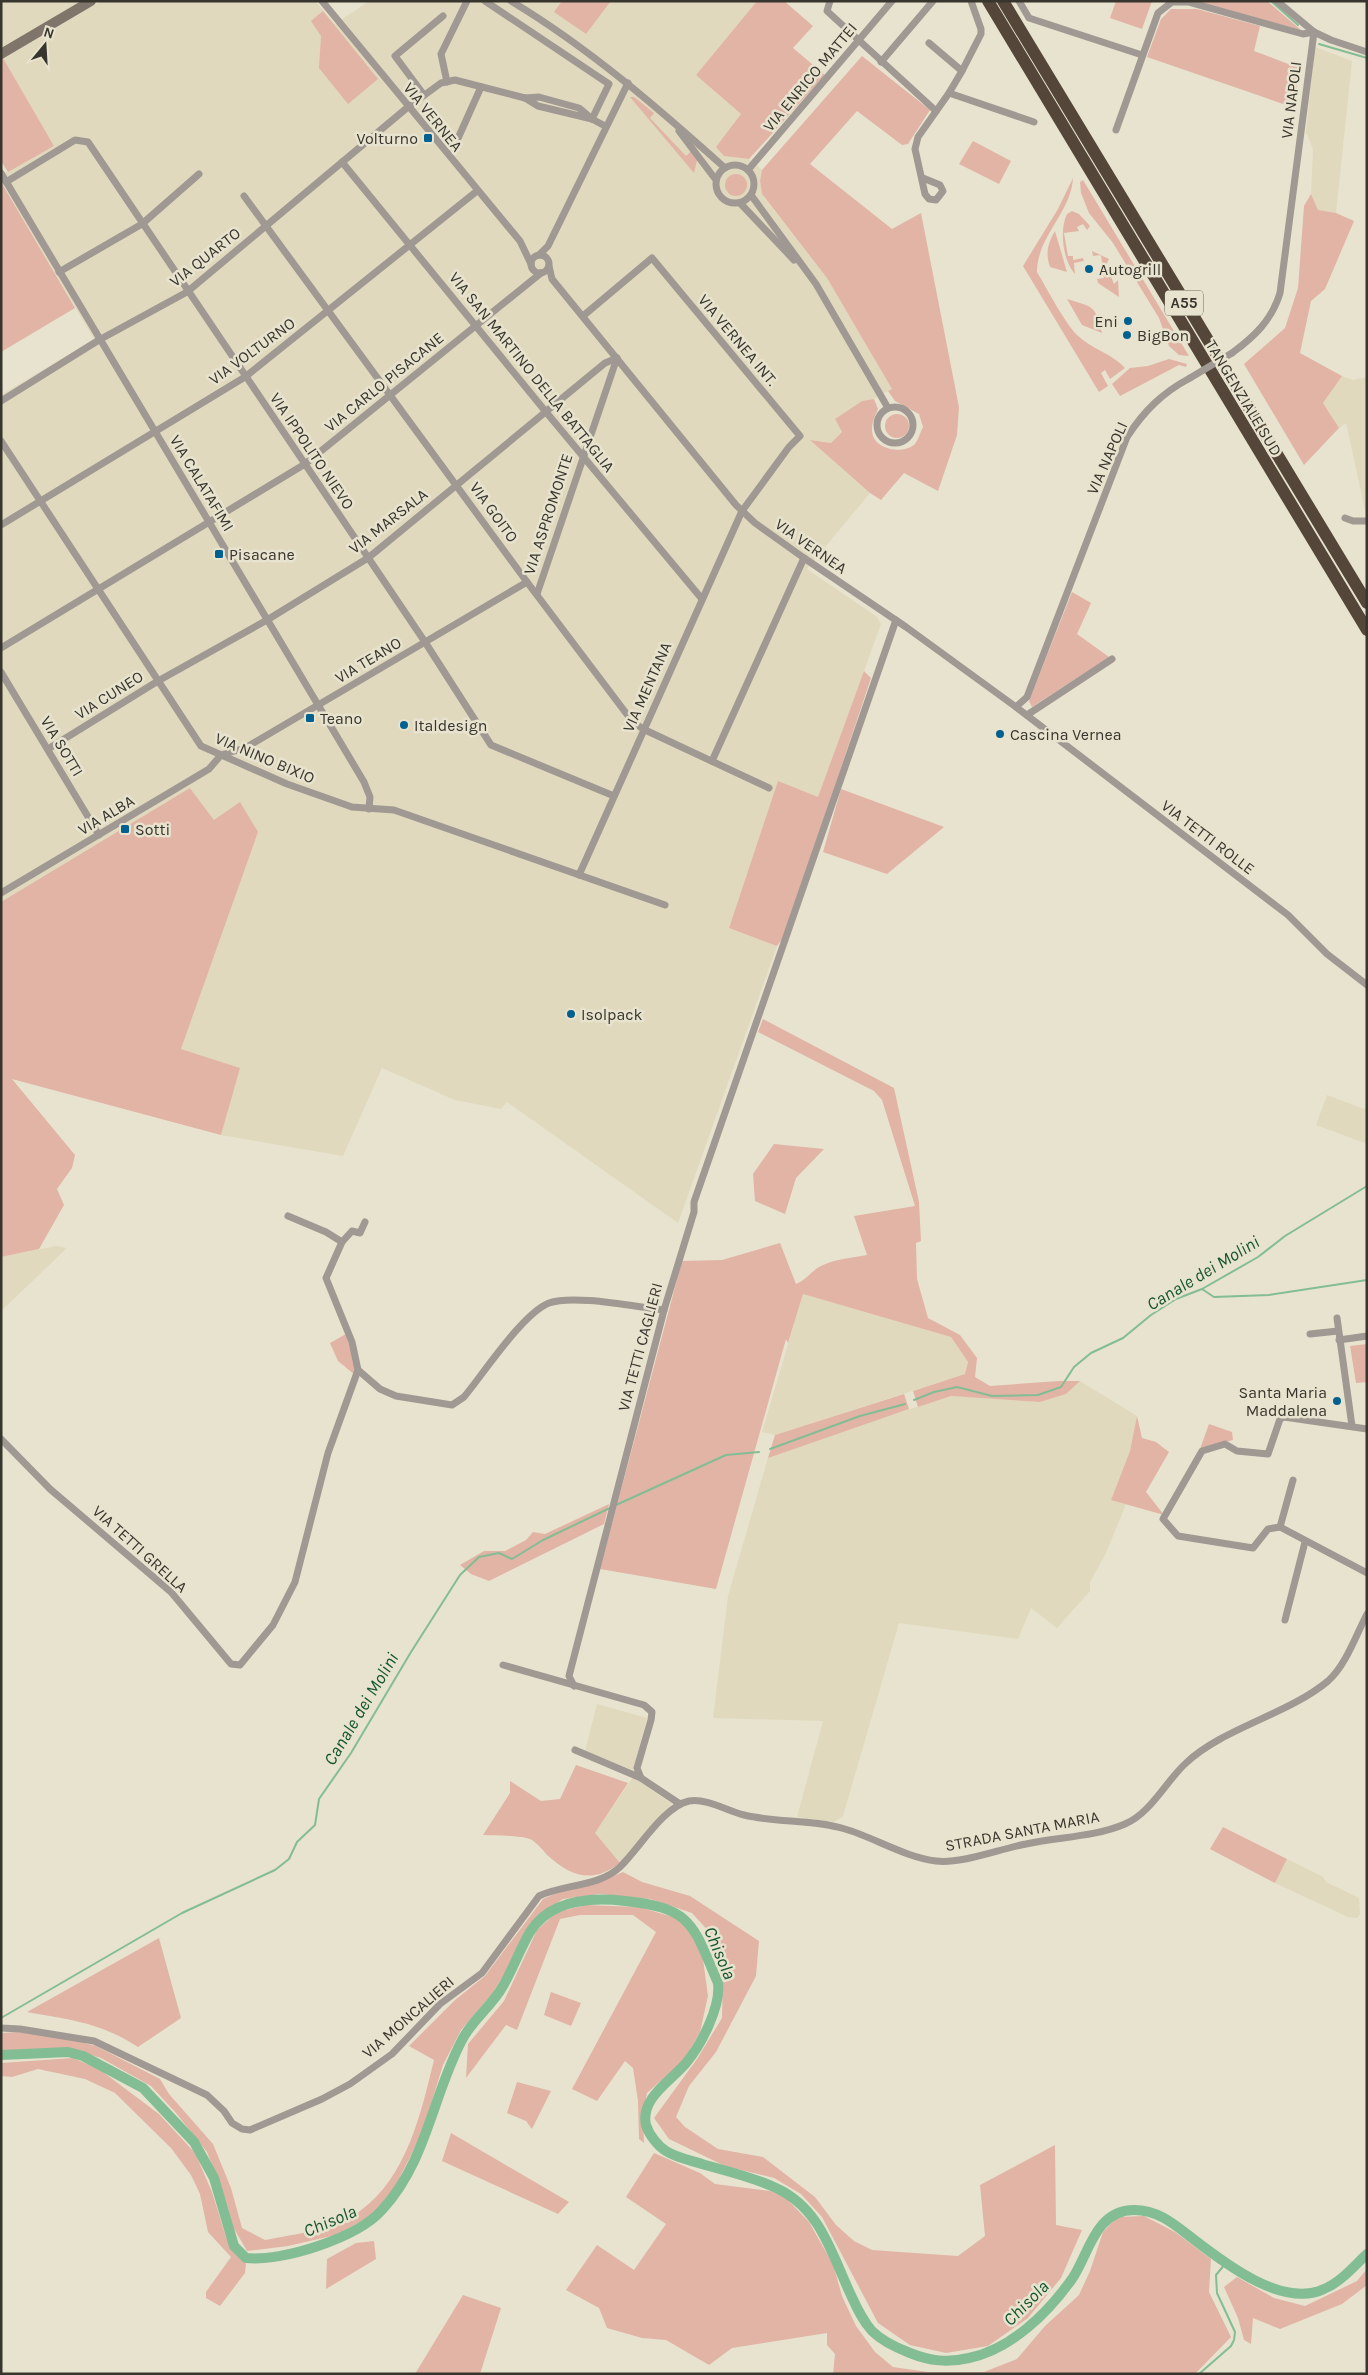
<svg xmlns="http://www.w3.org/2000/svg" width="1368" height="2375" viewBox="0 0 1368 2375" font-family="Karla,sans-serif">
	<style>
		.built { fill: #e0d9bd }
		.green { fill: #e1b4a6 }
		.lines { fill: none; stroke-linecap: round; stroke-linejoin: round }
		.stream { stroke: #83bd93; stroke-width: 2 }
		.river { stroke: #83bd93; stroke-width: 10 }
		.street { stroke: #a09892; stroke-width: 7 }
		.secondary { stroke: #7f756b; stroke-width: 10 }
		.highway { stroke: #544639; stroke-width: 12 }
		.street-bridge { stroke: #a09892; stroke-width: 7 }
		.poi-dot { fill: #006090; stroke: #e8e3ce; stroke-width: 2 }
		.labels { text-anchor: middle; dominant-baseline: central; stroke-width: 5; stroke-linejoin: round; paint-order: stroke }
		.shield { fill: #e8e3ce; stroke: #6c695d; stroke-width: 1 }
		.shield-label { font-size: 15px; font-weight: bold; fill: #37352d }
		.street-label { font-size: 16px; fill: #37352d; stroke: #e8e3ce }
		.poi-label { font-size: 16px; fill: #37352d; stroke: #e8e3ce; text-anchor: start }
		.water-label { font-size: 18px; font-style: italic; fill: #13562f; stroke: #e8e3ce }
	</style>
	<rect width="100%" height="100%" fill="#e8e3ce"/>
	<g class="built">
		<polygon points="2,1 87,1 1,51"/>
		<polygon points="101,1 315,1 335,24 369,1 562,1 555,12 586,34 611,1 757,1 696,75 741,114 724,156 749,159 762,170 760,181 762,195 827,278 892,389 874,399 862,401 835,419 842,432 831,443 811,440 870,493 807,569 877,617 881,624 818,798 778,782 729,928 777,946 678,1223 507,1102 501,1109 455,1100 382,1068 343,1156 221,1135 239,1068 181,1049 258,832 214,820 191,789 1,902 1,395 94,339 1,182 1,175 54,146 3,58"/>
		<polygon points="1315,47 1352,61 1336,213 1318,210 1311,194 1313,149 1306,132"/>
		<polygon points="1342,376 1353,380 1367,377 1367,519 1346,423 1339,428 1323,403"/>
		<polygon points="1327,1095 1364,1109 1367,1106 1367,1144 1316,1125"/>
		<polygon points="56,1246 67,1248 1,1311 1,1257"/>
		<polygon points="803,1294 951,1337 968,1362 965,1374 775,1435 762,1432"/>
		<polygon points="1080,1381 1137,1416 1130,1451 1111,1500 1126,1504 1106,1553 1090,1582 1090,1591 1057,1628 1031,1608 1018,1639 899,1623 843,1816 834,1822 797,1817 823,1721 713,1718 728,1596 768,1458 848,1429 951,1396 1040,1402 1066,1394"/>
		<polygon points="597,1704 647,1718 633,1770 585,1751"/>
		<polygon points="633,1777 672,1804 620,1863 595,1833"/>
		<polygon points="1287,1859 1323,1877 1326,1882 1359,1898 1360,1914 1357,1918 1348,1917 1275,1883"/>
	</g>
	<g class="green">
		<polygon points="562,1 611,1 586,34 554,12"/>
		<polygon points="757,1 784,1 813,26 793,48 825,75 749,159 724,156 716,147 741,114 696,75"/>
		<polygon points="1116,1 1152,1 1142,29 1110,18"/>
		<polygon points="1193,1 1267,1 1301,30"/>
		<polygon points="1171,9 1197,9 1260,26 1254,51 1299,68 1295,108 1147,57 1161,19"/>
		<polygon points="323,11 378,79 348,104 319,68 321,36 311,21"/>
		<path d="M862 56 930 110 908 144 902 145 857 111 810 164 892 229 921 213 959 407 957 435 938 491 904 473 881 500 870 493 810 440 831 443 842 432 835 419 862 401 874 399 878 409C874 418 870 426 873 436 878 450 903 454 914 445 918 441 920 433 923 427L919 414 895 401 888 391 892 389 827 278 762 194 760 181 762 170Z"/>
		<polygon points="3,58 54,146 8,172 1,161 1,59"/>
		<polygon points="630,97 634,97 654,113 650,118 686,156 691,151 697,160 694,173"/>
		<polygon points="973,141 1011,161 999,184 959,164"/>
		<circle cx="736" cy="185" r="11"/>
		<path d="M1073 178C1071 213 1037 236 1037 272 1047 289 1065 323 1077 335 1091 349 1113 354 1125 368L1110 379 1105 370 1101 373 1108 386 1099 392 1023 266 1058 209Z"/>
		<polygon points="1083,180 1189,356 1179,355 1169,346 1159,318 1113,243 1089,213 1081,193 1080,182"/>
		<polygon points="1,182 75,308 1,352"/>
		<polygon points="1311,194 1318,210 1336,213 1354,221 1325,289 1311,301 1300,353 1342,376 1323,403 1339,428 1304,465 1244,364 1285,328 1298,288 1304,206"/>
		<path d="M1072 211 1079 214 1090 226 1087 230 1083 224 1077 227 1079 231 1064 233 1068 256H1073V260L1083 258 1084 261 1074 263 1075 274C1063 261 1059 230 1067 214Z"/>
		<path d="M1055 231 1067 272 1050 267C1045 253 1048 243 1055 231Z"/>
		<polygon points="1092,251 1109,259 1106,265 1114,284 1118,280 1119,297 1098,283 1097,279 1104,278 1101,255 1093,256"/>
		<path d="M1067 299C1095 308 1094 304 1102 333L1082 325Z"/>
		<polygon points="1169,359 1187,364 1186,367 1179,365 1120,396 1112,384 1130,368 1148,366"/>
		<circle cx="897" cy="426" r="12"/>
		<polygon points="1072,592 1091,603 1077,634 1109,657 1032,707 1029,701"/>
		<polygon points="864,671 871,678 785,935 777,946 729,928 778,781 818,797"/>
		<polygon points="190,788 214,820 240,802 258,832 181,1049 240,1068 221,1135 12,1079 75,1155 72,1168 57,1189 64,1205 39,1249 1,1257 1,902"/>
		<polygon points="841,789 944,827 887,874 823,852"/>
		<path d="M763 1019 894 1088 919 1202 921 1241 916 1243 917 1279 928 1318 960 1335 977 1358 975 1377 990 1386 1059 1381H1080L1066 1394 1040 1402 951 1396 918 1407 913 1391 965 1374 968 1362 951 1337 803 1294 788 1343 786 1339 716 1589 600 1569 682 1261 722 1260 780 1243 796 1284C808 1279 811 1271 821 1266 834 1259 852 1258 867 1255L854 1216 915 1206 882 1100 874 1091 758 1032Z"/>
		<polygon points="774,1144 824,1149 796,1178 785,1214 755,1201 753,1174"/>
		<polygon points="346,1334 355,1366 355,1375 338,1361 330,1343"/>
		<polygon points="1367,1344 1367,1382 1356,1383 1350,1346"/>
		<polygon points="904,1394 909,1409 768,1458 775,1435"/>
		<polygon points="1137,1416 1142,1438 1156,1442 1169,1452 1146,1492 1164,1515 1111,1500 1130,1451"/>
		<polygon points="1209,1424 1232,1432 1233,1440 1200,1449"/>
		<polygon points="609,1504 604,1524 489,1581 471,1574 460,1565 484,1551 505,1551 526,1540 533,1532 545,1534"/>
		<path d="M576 1765 628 1783 595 1833 620 1863C592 1884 572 1877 547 1855 543 1850 536 1842 530 1839 519 1835 496 1836 483 1835L510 1793V1781L541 1801 560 1799Z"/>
		<polygon points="1223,1827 1287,1859 1275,1883 1210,1849"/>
		<path d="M623 1872 642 1882 690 1896 759 1941 756 1976 716 2052 689 2086 676 2117 685 2127 718 2149 763 2157 815 2197 836 2225 854 2241 872 2250 958 2256 985 2236 980 2185 1055 2145 1056 2225 1082 2230 1061 2278 1028 2318 988 2346 946 2353 910 2345 878 2323 822 2217 801 2194 774 2178 725 2166 669 2139 654 2118 697 2059 722 2018 723 1973 712 1935 692 1913 650 1899 600 1894 563 1899 538 1915 524 1934 508 1968 492 1994 461 2030 443 2065 421 2136 393 2190 372 2215 336 2235 288 2246 247 2251 233 2227 227 2204 207 2152 176 2113 151 2086 101 2058 67 2048 1 2051V2033L18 2032 70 2039 96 2046 160 2079 169 2094 213 2144 231 2188 242 2228 265 2240C296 2234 333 2230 360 2211 407 2177 421 2113 434 2060L409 2046 455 2000 485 1976 543 1899 562 1891 593 1885Z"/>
		<polygon points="586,1905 639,1907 683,1920 702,1952 708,1996 700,2032 684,2060 647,2093 643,2112 644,2143 639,2139 638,2101 633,2068 625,2061 597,2101 572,2089 656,1932 633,1915 580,1915 560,1919 517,2030 506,2025 466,2078 468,2044 504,2001 537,1930 557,1912"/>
		<path d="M159 1938 181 2018 138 2047C99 2022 71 2020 27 2012Z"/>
		<polygon points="551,1992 581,2003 571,2026 544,2015"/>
		<polygon points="73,2058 99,2069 159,2114 195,2153 212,2192 226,2237 246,2264 245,2273 220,2306 206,2298 206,2292 231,2257 208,2232 200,2194 191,2175 171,2148 115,2093 85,2079 38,2069 12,2077 1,2076 1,2063"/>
		<polygon points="517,2082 551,2091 532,2129 526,2121 507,2113"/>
		<polygon points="451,2133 569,2202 558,2214 442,2161"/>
		<polygon points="654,2153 700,2173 715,2184 770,2191 785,2197 809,2222 833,2264 842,2296 856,2326 875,2352 893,2367 928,2372 984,2372 1017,2359 1045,2326 1079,2295 1090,2271 1103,2232 1117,2217 1144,2216 1175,2232 1211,2259 1209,2292 1231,2337 1195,2374 833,2374 835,2354 827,2345 827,2333 732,2348 709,2365 666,2340 642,2338 607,2328 599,2308 566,2290 597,2245 634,2270 666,2224 626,2197"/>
		<polygon points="374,2241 376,2259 326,2289 327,2259 356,2243"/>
		<polygon points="1367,2269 1367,2285 1342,2304 1280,2329 1253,2318 1251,2344 1244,2340 1238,2318 1224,2287 1237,2277 1274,2298 1305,2306 1357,2281"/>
		<polygon points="463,2295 501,2308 480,2374 415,2374"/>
	</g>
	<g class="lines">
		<g class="stream">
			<polyline points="1271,1 1298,25"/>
			<polyline points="1319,44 1367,58"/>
			<polyline points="1202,1289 1214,1297 1269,1295 1367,1280"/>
			<polyline points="914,1400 934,1392 957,1387 992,1396 1038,1395 1061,1387 1074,1367 1091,1353 1123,1338 1151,1315 1176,1299 1202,1289 1258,1257 1285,1236 1367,1186"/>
			<polyline points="770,1449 860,1416 905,1404"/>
			<polyline points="616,1505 726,1455 759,1452"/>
			<polyline points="1,2018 182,1913 275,1870 289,1859 297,1842 315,1825 319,1799 351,1753 411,1652 460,1575 479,1557 499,1553 512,1559 543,1540 610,1508"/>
			<polyline points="1199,2374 1231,2346 1234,2340 1235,2332 1217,2293 1216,2275 1225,2264"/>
		</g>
		<path class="river" d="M1 2055 68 2052 83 2056 143 2088 194 2142 214 2178 234 2246 246 2258C282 2262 357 2238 382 2210 427 2161 432 2097 462 2040 472 2020 492 2006 503 1986 513 1969 520 1949 530 1932 550 1900 591 1897 625 1901 694 1908 693 1926 718 1983 721 2007 701 2045 686 2063 671 2081 640 2098 646 2125 649 2135 658 2146 666 2151 677 2158 690 2160 702 2164 726 2171 753 2177 776 2188 820 2208 831 2252 850 2293 856 2306 862 2320 872 2331 882 2341 897 2348 910 2353 930 2361 947 2363 969 2358 1011 2349 1047 2314 1072 2279 1089 2254 1095 2210 1134 2210 1158 2210 1174 2224 1192 2238 1223 2262 1283 2309 1324 2289 1341 2282 1354 2266 1367 2254"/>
		<g class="street">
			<polyline points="322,1 520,241 531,264"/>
			<polyline points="485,1 609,84 592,119"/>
			<path d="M511 1C589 48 657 107 725 168"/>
			<polyline points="830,1 827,11 936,111"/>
			<polyline points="1019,1 1029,18 1142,55"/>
			<polyline points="1277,1 1314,32 1331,40 1367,52"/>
			<polyline points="881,62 933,1"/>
			<polyline points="962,71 981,34 981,29 971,1"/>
			<polyline points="447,82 441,54 467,1"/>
			<polyline points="949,93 1034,122"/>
			<polyline points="424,95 395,56 443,16"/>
			<polyline points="525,98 538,106 592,119"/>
			<polyline points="1116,130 1158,13 1172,2 1188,2 1303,34 1314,32"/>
			<polyline points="679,131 716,180"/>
			<polyline points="455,145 481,87"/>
			<polyline points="342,162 546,412 702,599"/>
			<circle cx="735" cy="184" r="19"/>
			<polyline points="748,170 892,1"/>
			<polyline points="1,173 364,782 370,797 369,809"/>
			<polyline points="923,178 940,185 943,191 936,200 929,199 925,194 915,149 918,137 949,93 962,71 929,43"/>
			<polyline points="6,182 75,140 88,142 425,642 491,745 614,796"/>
			<polyline points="751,195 816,284 888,408"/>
			<polyline points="244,196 527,582 632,721 643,729 769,788"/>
			<polyline points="740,203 794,260"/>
			<circle cx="540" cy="264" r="9"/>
			<polyline points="539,255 548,246 628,83"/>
			<polyline points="549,266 552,279 736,505 755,523 804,558 906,627 1016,707 1288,915 1327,954 1367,985"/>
			<polyline points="59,272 142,224 199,174"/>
			<path d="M1232 353C1254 337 1272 320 1280 293L1314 32"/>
			<polyline points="1,401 99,340 187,292 408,107 441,83 455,80 525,98 539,97 579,108 592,119 605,126"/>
			<circle cx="895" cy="425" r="18"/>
			<polyline points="1,441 201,746 287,784 352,807 394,810 665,905"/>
			<polyline points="1345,518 1353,521 1367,521"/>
			<polyline points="1,525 245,377 477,191"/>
			<polyline points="537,594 617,358"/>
			<polyline points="1,648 305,464 541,273"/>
			<polyline points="1,672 99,835"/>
			<path d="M1016 707 1027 697 1127 437C1144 411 1162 393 1190 378"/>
			<polyline points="1027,715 1112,659"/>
			<polyline points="48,749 158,681 267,620 368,558 605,363 617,358"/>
			<polyline points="712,761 804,558"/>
			<polyline points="579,875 742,511 789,447 800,436 652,258 583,316"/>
			<polyline points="1,893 209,769 221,755 245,748 527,582"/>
			<polyline points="288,1216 326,1232 342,1242"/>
			<polyline points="1337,1318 1352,1426"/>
			<polyline points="1310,1334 1338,1331"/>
			<polyline points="1339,1340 1367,1336"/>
			<path d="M358 1370 380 1389 396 1396 452 1405 464 1397C484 1373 522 1314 549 1303 573 1294 636 1307 664 1310"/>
			<polyline points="1,1439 50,1489 171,1592 231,1664 240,1665 273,1625 295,1582 328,1453 358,1370 352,1342 326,1278 342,1242 352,1231 360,1233 365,1222"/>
			<polyline points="1280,1527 1268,1529 1253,1548 1178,1536 1163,1519 1202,1451 1225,1444 1237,1451 1268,1454 1280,1419 1284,1417 1367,1429"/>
			<polyline points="1280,1527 1367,1573"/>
			<polyline points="1280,1527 1293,1480"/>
			<polyline points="1285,1620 1305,1542"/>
			<polyline points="503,1665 644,1705 652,1712 651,1720 637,1768 641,1778 680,1804"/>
			<polyline points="574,1686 569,1676 664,1310 694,1212 694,1202 896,620"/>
			<polyline points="575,1750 641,1778"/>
			<path d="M1 2028 20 2029 94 2041 207 2095 224 2111 232 2123 242 2129 250 2130 322 2099 350 2084 392 2054 440 2004 482 1973 539 1896C564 1884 599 1887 620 1867 638 1850 664 1806 689 1801 707 1798 727 1811 744 1815 777 1823 813 1819 845 1829 873 1837 907 1858 936 1861 962 1864 999 1849 1026 1844 1057 1837 1095 1837 1125 1824 1151 1813 1166 1781 1186 1763 1223 1728 1289 1714 1328 1681 1346 1665 1356 1635 1367 1614"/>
		</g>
		<polyline class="secondary" points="1,54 91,1"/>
		<g class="highway">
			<polyline points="988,1 1367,630"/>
			<polyline points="1003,1 1367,603"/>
		</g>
		<polyline class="street-bridge" points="1190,378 1232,353"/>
	</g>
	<g class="poi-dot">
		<rect x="423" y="133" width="10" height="10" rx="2.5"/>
		<circle cx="1089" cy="269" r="5"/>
		<circle cx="1128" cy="321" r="5"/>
		<circle cx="1127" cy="335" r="5"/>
		<rect x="214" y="549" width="10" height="10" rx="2.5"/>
		<rect x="305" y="713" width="10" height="10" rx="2.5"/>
		<circle cx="404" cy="725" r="5"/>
		<circle cx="1000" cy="734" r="5"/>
		<rect x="120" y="824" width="10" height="10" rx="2.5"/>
		<circle cx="571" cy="1014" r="5"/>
		<circle cx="1337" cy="1401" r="5"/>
	</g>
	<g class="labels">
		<rect class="shield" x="1165" y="290.5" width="38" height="25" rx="4"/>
		<g class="shield-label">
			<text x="1184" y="303">A55</text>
		</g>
		<g class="street-label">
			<text transform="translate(810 77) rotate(-50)">VIA ENRICO MATTEI</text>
			<text transform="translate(1291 100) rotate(-83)">VIA NAPOLI</text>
			<text transform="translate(433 117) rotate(51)">VIA VERNEA</text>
			<text transform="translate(205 257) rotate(-38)">VIA QUARTO</text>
			<text transform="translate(738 340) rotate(50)">VIA VERNEA INT.</text>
			<text transform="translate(252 351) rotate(-36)">VIA VOLTURNO</text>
			<text transform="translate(532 372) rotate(51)">VIA SAN MARTINO DELLA BATTAGLIA</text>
			<text transform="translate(384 382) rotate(-39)">VIA CARLO PISACANE</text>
			<text transform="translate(1244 398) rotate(59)">TANGENZIALE SUD</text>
			<text transform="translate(312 451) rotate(56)">VIA IPPOLITO NIEVO</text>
			<text transform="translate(1107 458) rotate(-66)">VIA NAPOLI</text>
			<text transform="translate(202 483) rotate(59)">VIA CALATAFIMI</text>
			<text transform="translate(494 512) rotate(54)">VIA GOITO</text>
			<text transform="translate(548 514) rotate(-72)">VIA ASPROMONTE</text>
			<text transform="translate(388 521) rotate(-38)">VIA MARSALA</text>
			<text transform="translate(811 546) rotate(35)">VIA VERNEA</text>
			<text transform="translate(368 660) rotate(-31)">VIA TEANO</text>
			<text transform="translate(647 687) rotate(-66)">VIA MENTANA</text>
			<text transform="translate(109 695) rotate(-32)">VIA CUNEO</text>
			<text transform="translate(62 746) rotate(59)">VIA SOTTI</text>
			<text transform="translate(265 758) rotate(23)">VIA NINO BIXIO</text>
			<text transform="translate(106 815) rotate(-31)">VIA ALBA</text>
			<text transform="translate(1208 837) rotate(37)">VIA TETTI ROLLE</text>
			<text transform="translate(640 1347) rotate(-75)">VIA TETTI CAGLIERI</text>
			<text transform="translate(140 1549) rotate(42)">VIA TETTI GRELLA</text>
			<text transform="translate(1022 1831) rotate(-11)">STRADA SANTA MARIA</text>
			<text transform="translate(408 2017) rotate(-41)">VIA MONCALIERI</text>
		</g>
		<g class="poi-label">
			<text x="418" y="138" text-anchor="end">Volturno</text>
			<text x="1099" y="269">Autogrill</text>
			<text x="1118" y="321" text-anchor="end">Eni</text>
			<text x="1137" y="335">BigBon</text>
			<text x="229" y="554">Pisacane</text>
			<text x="320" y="718">Teano</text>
			<text x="414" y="725">Italdesign</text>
			<text x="1010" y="734">Cascina Vernea</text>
			<text x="135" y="829">Sotti</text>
			<text x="581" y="1014">Isolpack</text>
			<text x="1327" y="1392" text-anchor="end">Santa Maria<tspan x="1327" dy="18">Maddalena</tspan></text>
		</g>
		<g class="water-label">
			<text transform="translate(1203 1273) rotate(-31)">Canale dei Molini</text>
			<text transform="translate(361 1709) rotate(-59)">Canale dei Molini</text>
			<text transform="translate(720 1953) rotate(67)">Chisola</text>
			<text transform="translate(330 2221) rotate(-23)">Chisola</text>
			<text transform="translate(1026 2303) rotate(-45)">Chisola</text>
		</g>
	</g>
	<rect width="1368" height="2375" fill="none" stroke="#37352d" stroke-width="5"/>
	<g transform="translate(45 45) rotate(18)" stroke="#e8e3ce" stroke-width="4" paint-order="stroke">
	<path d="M0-4L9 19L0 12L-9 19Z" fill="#37352d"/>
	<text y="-8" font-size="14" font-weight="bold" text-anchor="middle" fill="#37352d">N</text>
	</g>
</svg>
